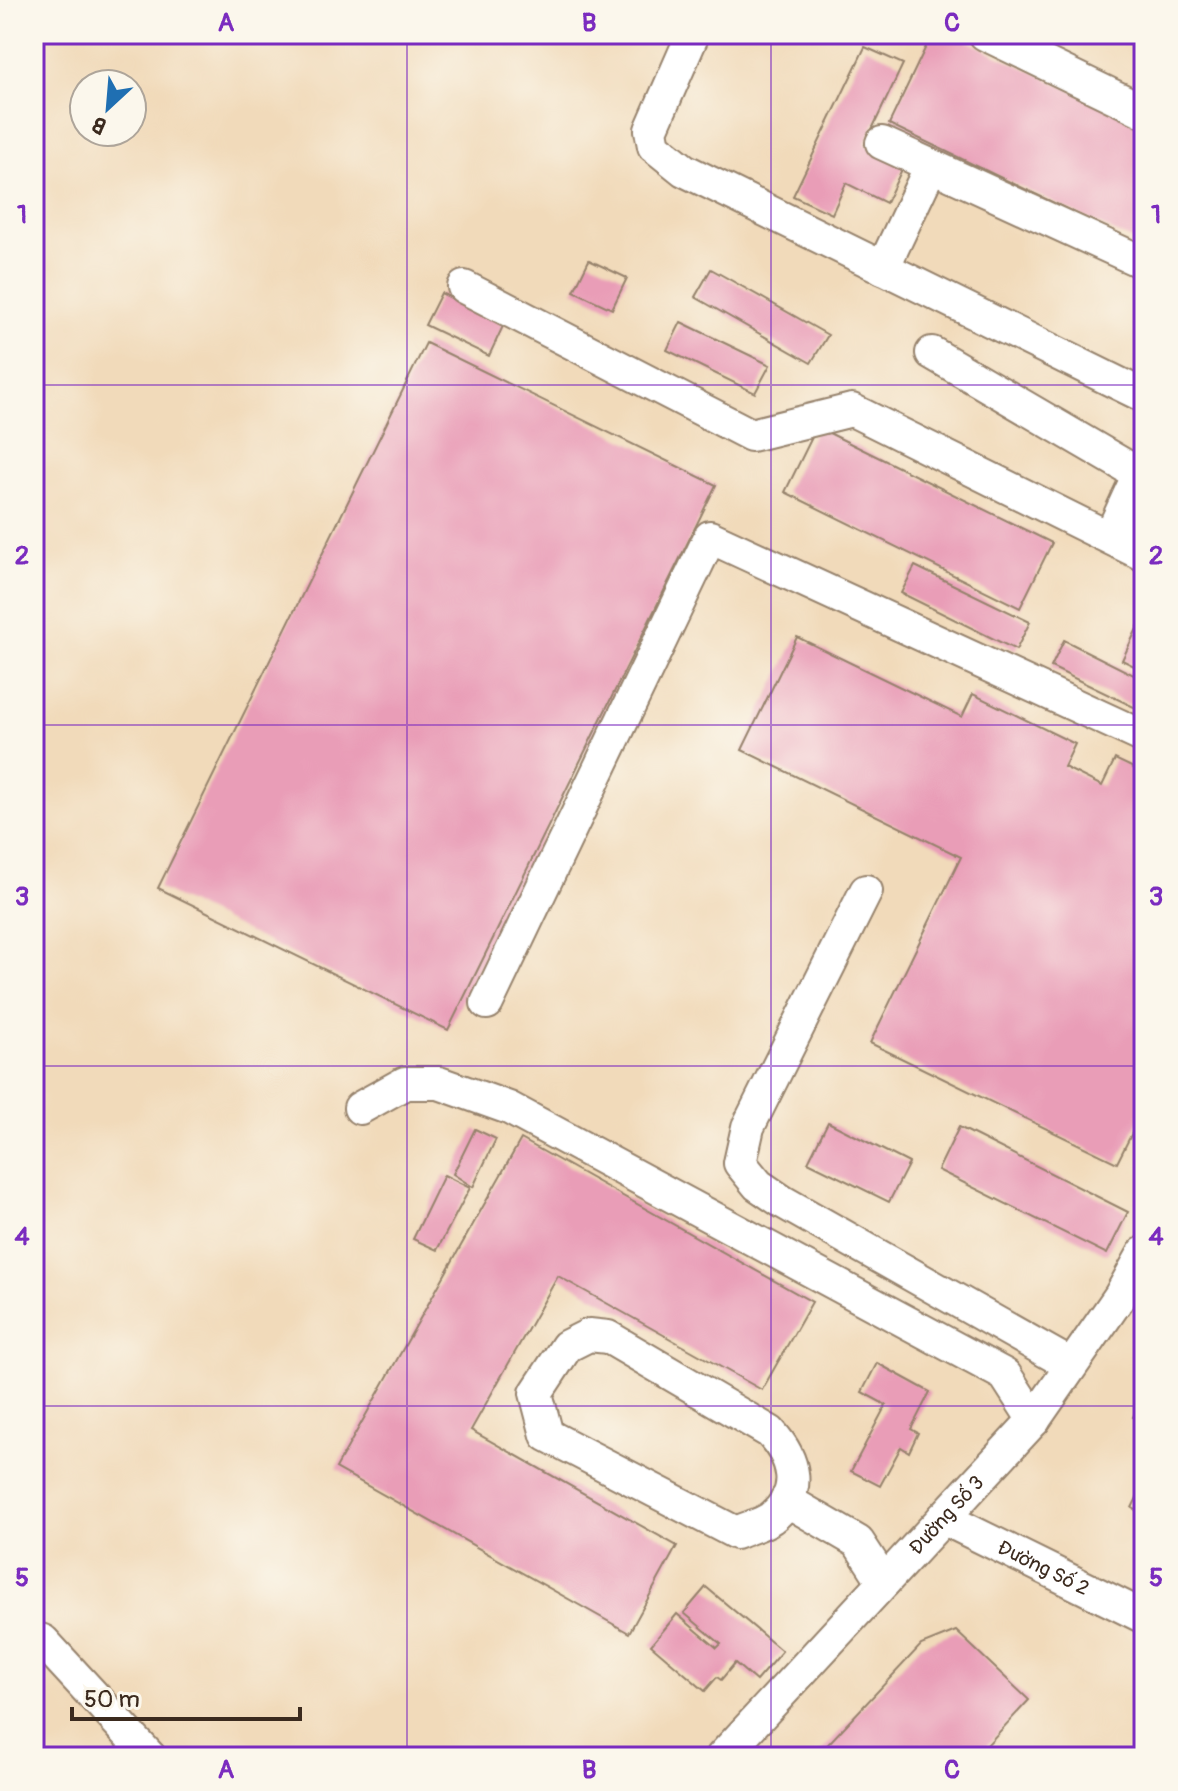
<svg xmlns="http://www.w3.org/2000/svg" width="1178" height="1791" viewBox="0 0 1178 1791" font-family="Pangolin,sans-serif">
	<style>
		.building { fill: #e99db7 }
		.lines { fill: none; stroke-linecap: round; stroke-linejoin: round }
		.minor-casing { stroke: #96826c; stroke-width: 36 }
		.minor { stroke: #fff; stroke-width: 32 }
		.grid { fill: none; stroke: #7b2cbf; stroke-width: 2; stroke-opacity: 0.55 }
		.labels { text-anchor: middle; dominant-baseline: central; stroke-width: 8; stroke-linejoin: round; paint-order: stroke }
		.street-label { font-size: 20px; fill: #3b2a1e; stroke: #fbf7ec }
		.neatline { fill: none; stroke: #7b2cbf; stroke-width: 3 }
		.grid-label { font-size: 26px; text-anchor: middle; font-weight: bold; fill: #7b2cbf }
	</style>
	<rect width="100%" height="100%" fill="#fbf7ec"/>
	<filter id="ink" filterUnits="userSpaceOnUse"><feTurbulence type="fractalNoise" baseFrequency=".0125" numOctaves="2"/><feDisplacementMap in="SourceGraphic" scale="16" xChannelSelector="R" yChannelSelector="G"/><feConvolveMatrix kernelMatrix="1 2 1 2 8 2 1 2 1" color-interpolation-filters="sRGB"/></filter>
	<filter id="wash" filterUnits="userSpaceOnUse"><feTurbulence type="fractalNoise" baseFrequency=".006" numOctaves="4" result="noise"/><feDisplacementMap in="SourceGraphic" scale="32" xChannelSelector="R" yChannelSelector="G"/><feGaussianBlur stdDeviation="1.8" result="paint"/><feColorMatrix in="noise" values="0 0 0 0 0 0 0 0 0 0 0 0 0 0 0 0 0 1.4 0 .05"/><feComposite in="paint" operator="in"/></filter>
	<g filter="url(#wash)">
		<rect width="100%" height="100%" fill="#f1daba"/>
		<g id="blocks">
			<g class="building">
				<polygon points="932,34 953,34 1144,125 1144,246 889,124"/>
				<polygon points="865,47 903,64 865,144 905,163 886,203 846,183 832,214 793,196"/>
				<polygon points="589,260 627,278 612,309 574,291"/>
				<polygon points="711,269 828,335 811,363 695,297"/>
				<polygon points="441,293 504,324 489,356 425,325"/>
				<polygon points="681,322 770,365 755,393 667,350"/>
				<polygon points="426,343 716,485 448,1030 158,888"/>
				<polygon points="817,427 1052,543 1020,608 785,492"/>
				<polygon points="915,566 1030,622 1016,650 901,593"/>
				<polygon points="1144,614 1144,671 1122,660"/>
				<polygon points="797,637 962,717 973,694 1075,744 1064,767 1102,786 1115,759 1144,773 1144,1109 1117,1163 870,1043 961,857 742,750"/>
				<polygon points="1064,640 1144,680 1144,712 1051,667"/>
				<polygon points="828,1122 909,1163 889,1202 808,1162"/>
				<polygon points="959,1127 1128,1212 1107,1254 938,1170"/>
				<polygon points="475,1129 496,1139 473,1187 453,1174"/>
				<polygon points="521,1139 812,1302 762,1390 558,1276 471,1430 677,1546 629,1633 336,1468"/>
				<polygon points="444,1175 470,1188 437,1250 413,1239"/>
				<polygon points="877,1363 930,1392 911,1429 918,1433 909,1452 901,1447 880,1486 851,1471 886,1405 862,1392"/>
				<polygon points="1144,1395 1144,1422 1133,1417"/>
				<polygon points="1144,1483 1144,1514 1132,1508"/>
				<polygon points="706,1587 782,1651 756,1681 735,1663 721,1680 717,1677 705,1691 651,1645 677,1614 717,1648 721,1644 684,1613"/>
				<polygon points="956,1631 1029,1700 976,1757 816,1757 921,1645"/>
			</g>
		</g>
	</g>
	<g filter="url(#ink)">
		<use href="#blocks" fill-opacity="0" stroke="#96826c" stroke-width="2"/>
		<g class="lines">
			<defs>
				<g id="minor">
					<polyline points="693,34 651,130 654,146 684,170 1144,396"/>
					<polyline points="985,34 1144,111"/>
					<polyline points="882,143 1144,263"/>
					<polyline points="883,268 931,166"/>
					<polyline points="464,287 751,435 852,410 1144,555"/>
					<polyline points="932,353 1144,477"/>
					<polyline points="1110,537 1144,463"/>
					<polyline points="866,891 748,1127 740,1163 758,1185 783,1202 1071,1365"/>
					<polyline points="487,1003 710,537 1144,737"/>
					<polyline points="360,1108 405,1083 439,1083 509,1108 1005,1375 1034,1420"/>
					<path d="M589 1335 608 1337 770 1432C794 1458 805 1492 771 1518 761 1525 746 1528 736 1533L547 1435 536 1393 567 1346Z"/>
					<polyline points="786,1500 858,1542 884,1582"/>
					<path id="s1" d="M943 1518 1144 1617"/>
					<polyline points="34,1638 43,1641 150,1757"/>
					<path id="s2" d="M722 1757 1034 1420 1120 1296 1144 1253"/>
				</g>
			</defs>
			<use href="#minor" class="minor-casing"/>
			<use href="#minor" class="minor"/>
		</g>
	</g>
	<path class="grid" d="M407 34V1757M771 34V1757M34 385H1144M34 725H1144M34 1066H1144M34 1406H1144"/>
	<g class="labels">
		<g class="street-label">
			<text stroke="none"><textPath href="#s2" startOffset="330">Đường Số 3</textPath></text>
			<text stroke="none"><textPath href="#s1" startOffset="112">Đường Số 2</textPath></text>
		</g>
	</g>
	<rect width="1178" height="1791" fill="none" stroke="#fbf7ec" stroke-width="88"/>
	<g transform="translate(108 108) rotate(206)"><circle r="38" fill="#fbf7ec" stroke="#aea59a" stroke-width="2"/>
	<path d="M0-6L14 30L0 20L-14 30Z" fill="#1f6fb2"/>
	<text y="-12" font-size="22" font-weight="bold" text-anchor="middle" fill="#3b2a1e">B</text>
	</g>
	<path d="M72 1707v12h228v-12" fill="none" stroke="#3b2a1e" stroke-width="4"/>
	<text x="84" y="1707" font-size="24" fill="#3b2a1e" stroke="#fbf7ec" stroke-width="6" paint-order="stroke">50 m</text>
	<rect x="44" y="44" width="1090" height="1703" class="neatline"/>
	<g class="grid-label">
		<text x="226" y="31">A</text>
		<text x="589" y="31">B</text>
		<text x="952" y="31">C</text>
		<text x="22" y="223">1</text>
		<text x="1156" y="223">1</text>
		<text x="22" y="564">2</text>
		<text x="1156" y="564">2</text>
		<text x="22" y="905">3</text>
		<text x="1156" y="905">3</text>
		<text x="22" y="1245">4</text>
		<text x="1156" y="1245">4</text>
		<text x="22" y="1586">5</text>
		<text x="1156" y="1586">5</text>
		<text x="226" y="1778">A</text>
		<text x="589" y="1778">B</text>
		<text x="952" y="1778">C</text>
	</g>
</svg>
